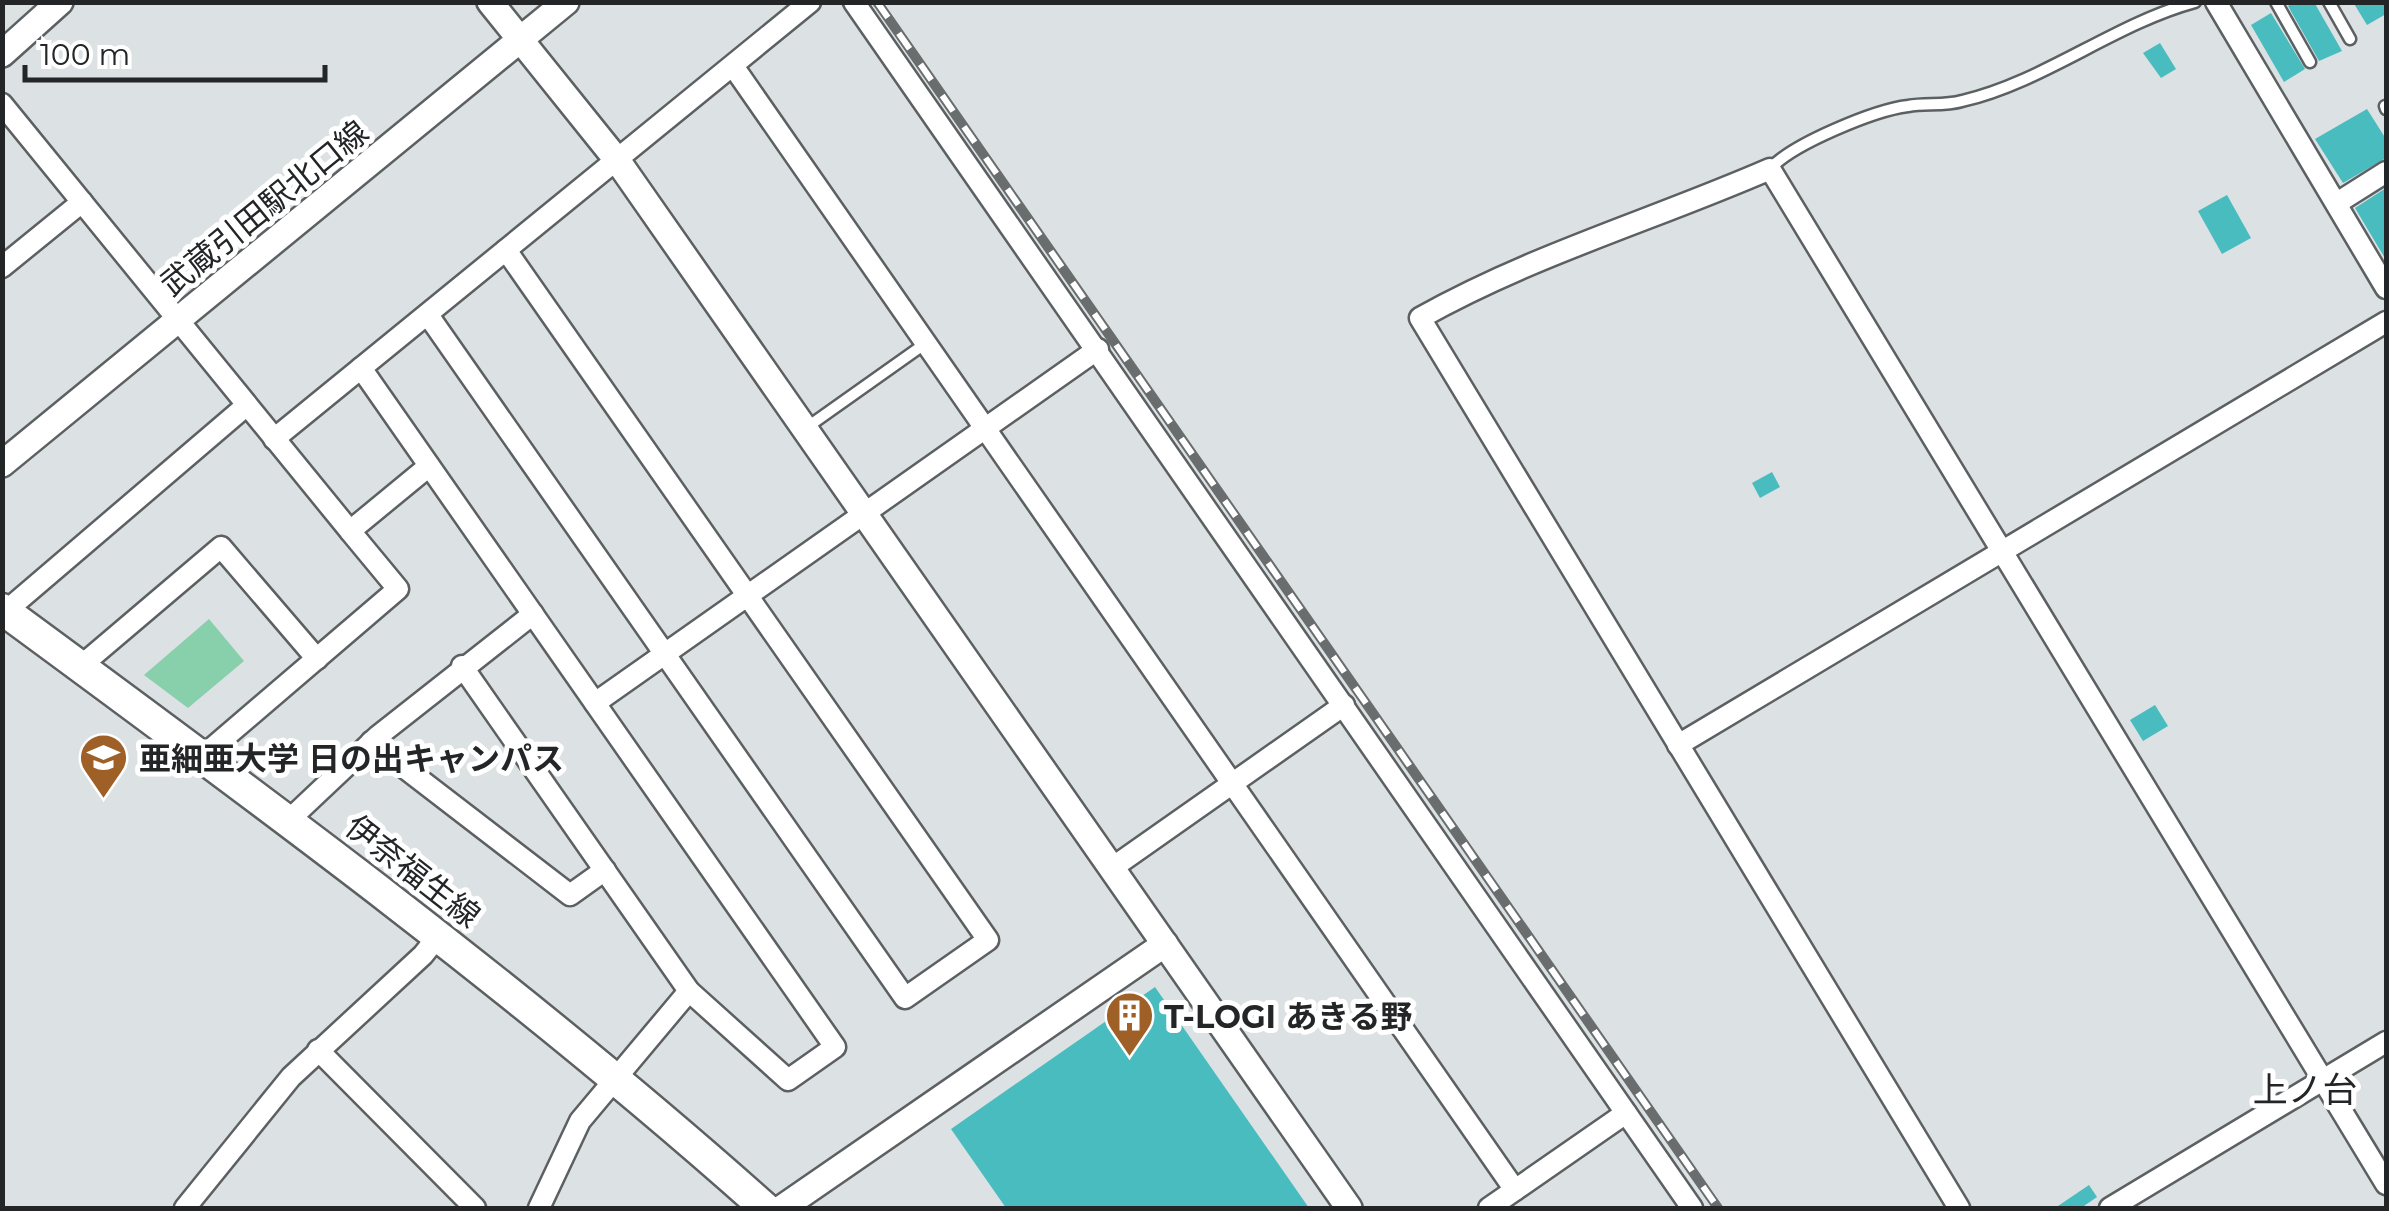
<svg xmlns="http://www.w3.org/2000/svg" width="2389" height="1211" viewBox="0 0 2389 1211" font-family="Montserrat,'Noto Sans JP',sans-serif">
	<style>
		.green { fill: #88d0ac }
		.building { fill: #48bcbe }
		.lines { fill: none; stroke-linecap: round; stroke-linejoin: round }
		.service-casing { stroke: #5c6062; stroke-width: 15 }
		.minor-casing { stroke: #5c6062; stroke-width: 25 }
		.tertiary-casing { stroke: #5c6062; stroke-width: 30 }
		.secondary-casing { stroke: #5c6062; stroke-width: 35 }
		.service { stroke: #fff; stroke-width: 10 }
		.minor { stroke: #fff; stroke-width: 20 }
		.tertiary { stroke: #fff; stroke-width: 25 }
		.secondary { stroke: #fff; stroke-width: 30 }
		.rail-casing { stroke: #696d6e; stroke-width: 10 }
		.rail { stroke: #fff; stroke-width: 6; stroke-dasharray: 19; stroke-linecap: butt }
		.labels { text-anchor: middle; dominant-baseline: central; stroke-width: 10; stroke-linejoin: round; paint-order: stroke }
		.street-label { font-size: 32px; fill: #232526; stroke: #fff }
		.poi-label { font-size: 32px; font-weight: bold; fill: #232526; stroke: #fff; text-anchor: start }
		.neighbourhood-label { font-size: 35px; fill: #232526; stroke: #fff }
	</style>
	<rect width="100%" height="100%" fill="#dce1e3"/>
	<polygon class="green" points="209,619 244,661 188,708 144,675"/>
	<g class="building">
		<polygon points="2294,2 2314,2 2342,51 2319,61 2288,6"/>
		<polygon points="2353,2 2386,2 2386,14 2367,25"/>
		<polygon points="2271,13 2305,69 2284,82 2251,25"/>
		<polygon points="2160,43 2176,69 2161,78 2143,53"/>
		<polygon points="2367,109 2386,139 2386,158 2343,183 2315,139"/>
		<polygon points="2386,188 2386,260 2355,208"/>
		<polygon points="2227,195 2251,238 2222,254 2198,211"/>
		<polygon points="1772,472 1780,487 1760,498 1752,483"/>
		<polygon points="2155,705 2168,726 2143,741 2130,720"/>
		<polygon points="1155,987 1309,1208 1006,1208 951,1129"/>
		<polygon points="2089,1185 2097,1197 2081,1208 2055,1208"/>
	</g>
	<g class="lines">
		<defs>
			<g id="service">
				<polyline points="2276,2 2310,62"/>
				<polyline points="2329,2 2350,39"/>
				<polyline points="2385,106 2386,109"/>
				<path d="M1770 169C1792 144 1875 110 1908 106 1926 103 1945 106 1962 101 2044 82 2114 24 2195 2"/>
				<polyline points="806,428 926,343"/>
			</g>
			<g id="minor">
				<polyline points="854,2 1692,1208"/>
				<polyline points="2216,2 2386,288"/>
				<polyline points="733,66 1515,1190"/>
				<polyline points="2,104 350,531 429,466"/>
				<polyline points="2337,203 2386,172"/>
				<polyline points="2,267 82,202"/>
				<polyline points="428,315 905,998 988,940 506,250"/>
				<polyline points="361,368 835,1047 788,1080 689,991 462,666"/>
				<polyline points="274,439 810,2"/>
				<polyline points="6,611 247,405"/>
				<polyline points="82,665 221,547 317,659"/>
				<polyline points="595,703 1098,349"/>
				<polyline points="371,742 570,895 605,870"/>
				<polyline points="1678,745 2386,322"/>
				<polyline points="204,755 398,589 350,531"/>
				<polyline points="289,820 378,736 533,614"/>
				<polyline points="1112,868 1344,705"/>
				<polyline points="318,1050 475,1208"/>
				<polyline points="185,1208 291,1077 423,955 439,935"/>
				<polyline points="539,1208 580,1121 689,991"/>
				<polyline points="1489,1208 1626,1113"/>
				<path d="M1959 1208 1420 318C1532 255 1653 220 1770 169L2386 1184"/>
				<polyline points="2110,1208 2386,1042"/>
			</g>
			<g id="tertiary">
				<polyline points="490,2 617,160 1349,1208"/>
				<polyline points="2,54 60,2"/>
				<polyline points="2,464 566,2"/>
				<polyline points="782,1208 1165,944"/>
			</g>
			<path id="secondary" d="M2 609C263 801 523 992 765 1208"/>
		</defs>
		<use href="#service" class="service-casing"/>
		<use href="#minor" class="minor-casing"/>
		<use href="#tertiary" class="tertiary-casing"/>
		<use href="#secondary" class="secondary-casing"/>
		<use href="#service" class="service"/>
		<use href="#minor" class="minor"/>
		<use href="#tertiary" class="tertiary"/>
		<use href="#secondary" class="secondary"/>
		<defs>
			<polyline id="rail" points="877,2 1718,1208"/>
		</defs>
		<use href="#rail" class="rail-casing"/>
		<use href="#rail" class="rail"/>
	</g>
	<defs>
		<symbol id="university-pin" viewBox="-11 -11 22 30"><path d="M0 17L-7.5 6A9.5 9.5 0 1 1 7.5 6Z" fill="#9f6028" stroke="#fff"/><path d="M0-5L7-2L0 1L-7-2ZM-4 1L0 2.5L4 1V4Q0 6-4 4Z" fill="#fff"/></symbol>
		<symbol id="building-pin" viewBox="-11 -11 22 30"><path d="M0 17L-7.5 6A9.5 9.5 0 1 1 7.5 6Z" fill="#9f6028" stroke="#fff"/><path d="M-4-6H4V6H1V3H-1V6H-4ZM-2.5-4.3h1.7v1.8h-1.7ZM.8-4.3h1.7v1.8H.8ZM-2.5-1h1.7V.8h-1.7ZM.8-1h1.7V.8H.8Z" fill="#fff"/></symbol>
	</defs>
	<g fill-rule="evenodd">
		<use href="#university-pin" x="76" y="730" width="55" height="75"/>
		<use href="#building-pin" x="1102" y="988" width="55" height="75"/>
	</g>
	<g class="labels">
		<g class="street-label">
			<text transform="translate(264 208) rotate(-39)">武蔵引田駅北口線</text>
			<text transform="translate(413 871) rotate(38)">伊奈福生線</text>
		</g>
		<g class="poi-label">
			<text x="139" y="758">亜細亜大学 日の出キャンパス</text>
			<text x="1164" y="1016">T-LOGI あきる野</text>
		</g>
		<g class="neighbourhood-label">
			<text x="2305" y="1089">上ノ台</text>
		</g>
	</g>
	<rect width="2389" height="1211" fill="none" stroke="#232526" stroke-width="10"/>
	<path d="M25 65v15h300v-15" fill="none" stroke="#232526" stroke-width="5"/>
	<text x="40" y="65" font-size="30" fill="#232526" stroke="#ffffff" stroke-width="8" paint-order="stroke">100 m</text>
</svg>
